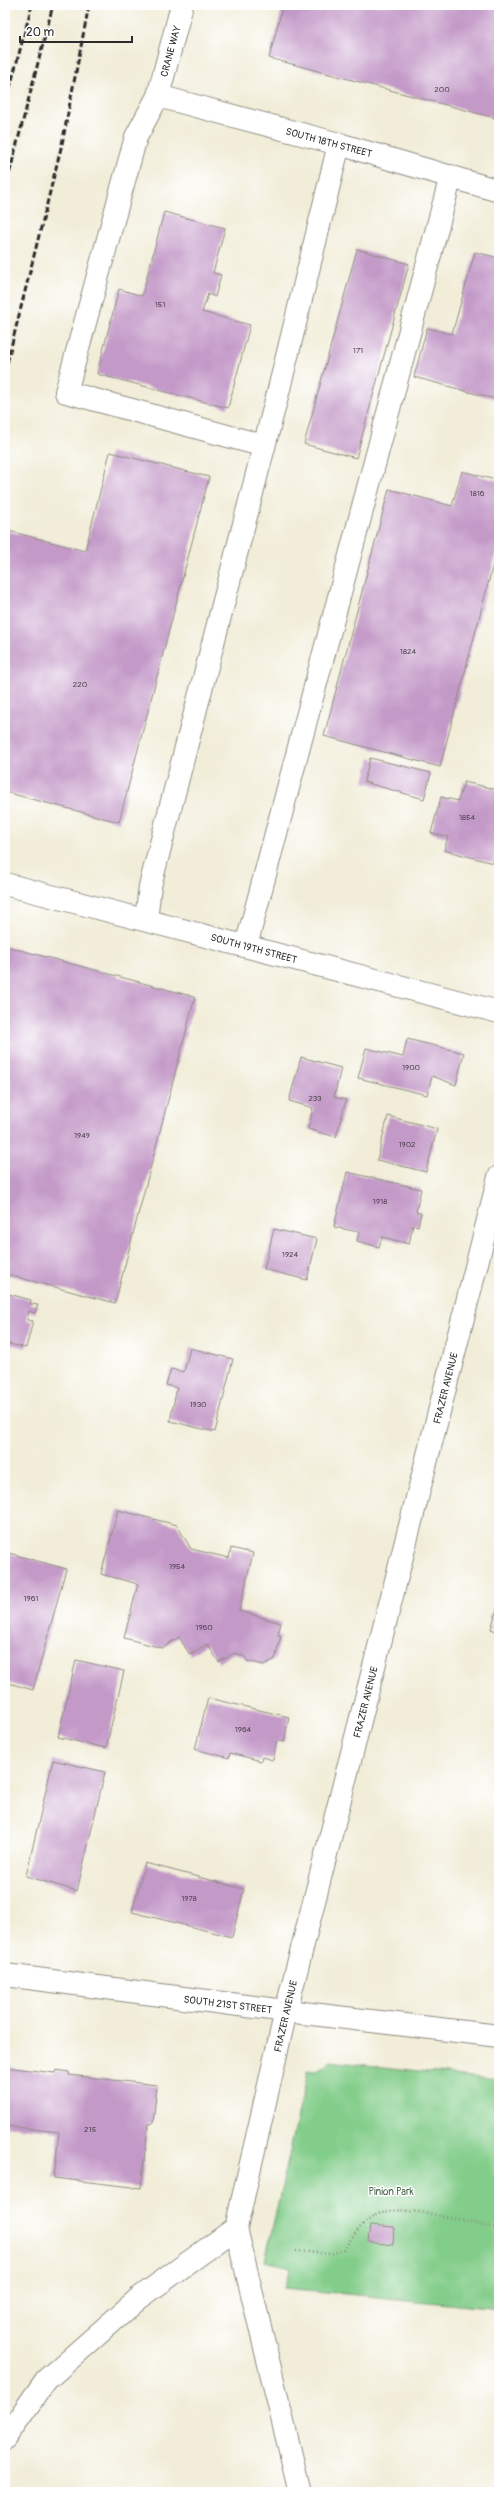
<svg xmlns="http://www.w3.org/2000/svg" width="504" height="2497" font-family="Pangolin,sans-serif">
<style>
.green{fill:#83cd8a;stroke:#577c5a}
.building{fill:#c399c7}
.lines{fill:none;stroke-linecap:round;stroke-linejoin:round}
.minor-casing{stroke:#8e8c82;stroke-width:24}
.path{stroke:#8e8c82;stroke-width:2.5;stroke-dasharray:1 3;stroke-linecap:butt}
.minor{stroke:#fff;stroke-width:22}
.rail{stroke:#2b2b2b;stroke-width:3;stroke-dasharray:6 3;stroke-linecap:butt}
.labels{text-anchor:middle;stroke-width:3;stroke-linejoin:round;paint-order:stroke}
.number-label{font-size:8px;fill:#514652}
.street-label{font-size:10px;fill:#2b2b2b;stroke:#fff}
.park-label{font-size:10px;fill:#4a644c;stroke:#fff}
</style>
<rect width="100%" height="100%" fill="#fff"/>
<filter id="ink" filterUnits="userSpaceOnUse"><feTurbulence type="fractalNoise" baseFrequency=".025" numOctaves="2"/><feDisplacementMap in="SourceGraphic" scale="8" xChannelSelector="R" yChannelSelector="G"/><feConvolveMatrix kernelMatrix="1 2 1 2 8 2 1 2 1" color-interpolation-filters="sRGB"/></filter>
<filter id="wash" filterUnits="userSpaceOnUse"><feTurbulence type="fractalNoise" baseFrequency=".012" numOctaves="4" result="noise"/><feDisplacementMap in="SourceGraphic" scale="16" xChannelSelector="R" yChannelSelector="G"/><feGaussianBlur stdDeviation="0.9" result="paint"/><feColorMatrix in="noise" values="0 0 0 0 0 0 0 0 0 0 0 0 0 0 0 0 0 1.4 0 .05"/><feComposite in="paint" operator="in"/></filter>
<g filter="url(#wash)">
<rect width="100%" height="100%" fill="#f1edd8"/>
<polygon class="green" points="331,2061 499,2080 499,2309 285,2288 291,2267 265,2261 308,2071 316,2072"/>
<g id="blocks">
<g class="building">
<polygon points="283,5 499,5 499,119 269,58"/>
<polygon points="164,212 225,228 213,273 221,275 215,297 208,294 202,312 250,325 228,408 97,374 119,289 142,296"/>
<polygon points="357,249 409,264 356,458 304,444"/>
<polygon points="475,252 499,258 499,400 414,377 427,328 452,334"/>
<polygon points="110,452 209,477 119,822 5,792 5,530 85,551"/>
<polygon points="462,471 499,481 499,542 440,767 324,736 389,489 452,506"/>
<polygon points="370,758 431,773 424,799 364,782"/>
<polygon points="464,782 499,790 499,837 493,863 444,850 448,837 431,833 441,797 458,801"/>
<polygon points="5,946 195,997 115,1303 5,1274"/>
<polygon points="407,1039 464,1053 456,1085 432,1076 427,1095 358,1078 366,1048 403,1057"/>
<polygon points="301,1057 341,1068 334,1097 346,1100 336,1137 308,1129 313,1108 289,1101"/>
<polygon points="388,1116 437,1129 426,1172 377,1160"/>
<polygon points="347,1172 421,1189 416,1212 421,1213 418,1226 413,1225 409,1244 382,1237 379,1247 357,1241 359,1232 334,1227"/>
<polygon points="274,1229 317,1239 307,1280 264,1269"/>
<polygon points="5,1293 31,1300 30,1304 38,1305 35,1313 29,1311 27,1320 33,1321 26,1348 5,1343"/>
<polygon points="190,1348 233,1359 215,1432 170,1421 177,1388 166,1385 171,1369 184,1372"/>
<polygon points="118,1510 177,1525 191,1549 229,1558 231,1548 253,1553 239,1611 281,1623 278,1635 281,1636 275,1659 264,1665 247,1661 244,1656 234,1653 219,1662 207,1644 190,1655 179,1637 162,1648 124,1638 138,1584 101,1574"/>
<polygon points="5,1552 66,1569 33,1690 5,1682"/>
<polygon points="499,1602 499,1632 491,1629"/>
<polygon points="76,1660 124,1671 106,1748 58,1737"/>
<polygon points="208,1698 289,1717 284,1742 277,1741 273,1760 262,1757 261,1761 230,1753 229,1758 195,1749"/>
<polygon points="53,1760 105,1772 77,1891 26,1876"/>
<polygon points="145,1863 244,1889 232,1937 132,1912"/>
<polygon points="5,2067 55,2073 56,2070 69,2072 69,2075 157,2085 153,2123 148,2124 141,2188 54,2178 59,2132 5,2126"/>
<polygon points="370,2225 394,2227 393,2245 368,2242"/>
</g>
</g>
</g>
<g filter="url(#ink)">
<use href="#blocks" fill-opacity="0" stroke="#8e8c82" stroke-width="1"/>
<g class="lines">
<g class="minor-casing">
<g id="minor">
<polyline points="182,5 158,96 136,137 66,392 264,446"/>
<polyline points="158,96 339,144 499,191"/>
<polyline points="5,884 499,1012"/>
<polyline points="146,920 150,886 279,389 339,144"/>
<polyline points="246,946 451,176"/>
<polyline points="5,1975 286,2011 499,2036"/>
<polyline points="236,2228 286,2011 499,1177"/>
<polyline points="5,2438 46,2380 138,2299 236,2228 300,2492"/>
</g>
</g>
<path class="path" d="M 296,2251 L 331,2254 L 344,2250 C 354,2234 364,2219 383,2212 C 405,2205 475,2223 499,2229"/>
<use href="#minor" class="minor"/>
<g class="rail">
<polyline points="5,106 32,5"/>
<polyline points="5,190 53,5"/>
<polyline points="5,371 62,144 89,5"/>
</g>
</g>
</g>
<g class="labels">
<g class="number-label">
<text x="442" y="92">200</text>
<text x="160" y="307">151</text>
<text x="358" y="353">171</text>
<text x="477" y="496">1816</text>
<text x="408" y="654">1824</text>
<text x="80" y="687">220</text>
<text x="467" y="820">1854</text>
<text x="411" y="1070">1900</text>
<text x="315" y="1101">233</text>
<text x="82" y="1138">1949</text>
<text x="407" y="1147">1902</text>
<text x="380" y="1204">1918</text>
<text x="290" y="1257">1924</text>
<text x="198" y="1407">1930</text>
<text x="177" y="1569">1954</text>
<text x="31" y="1601">1961</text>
<text x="204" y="1630">1960</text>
<text x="243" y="1732">1964</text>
<text x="189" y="1901">1978</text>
<text x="90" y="2132">215</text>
</g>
<g class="street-label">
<text transform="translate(170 51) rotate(-75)" y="4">CRANE WAY</text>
<text transform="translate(329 142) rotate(15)" y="4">SOUTH 18TH STREET</text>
<text transform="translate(254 948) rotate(15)" y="4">SOUTH 19TH STREET</text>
<text transform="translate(445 1388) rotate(-76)" y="4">FRAZER AVENUE</text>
<text transform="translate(365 1702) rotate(-76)" y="4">FRAZER AVENUE</text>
<text transform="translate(228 2004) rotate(7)" y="4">SOUTH 21ST STREET</text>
<text transform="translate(285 2016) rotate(-77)" y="4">FRAZER AVENUE</text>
</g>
<g class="park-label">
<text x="391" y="2195">Pinion Park</text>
</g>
</g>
<rect width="504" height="2497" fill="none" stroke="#fff" stroke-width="20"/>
<path d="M20 36v6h112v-6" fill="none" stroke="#2b2b2b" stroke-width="2"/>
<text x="26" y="36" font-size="12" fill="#2b2b2b" stroke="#ffffff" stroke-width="3" paint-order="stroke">20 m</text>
</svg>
